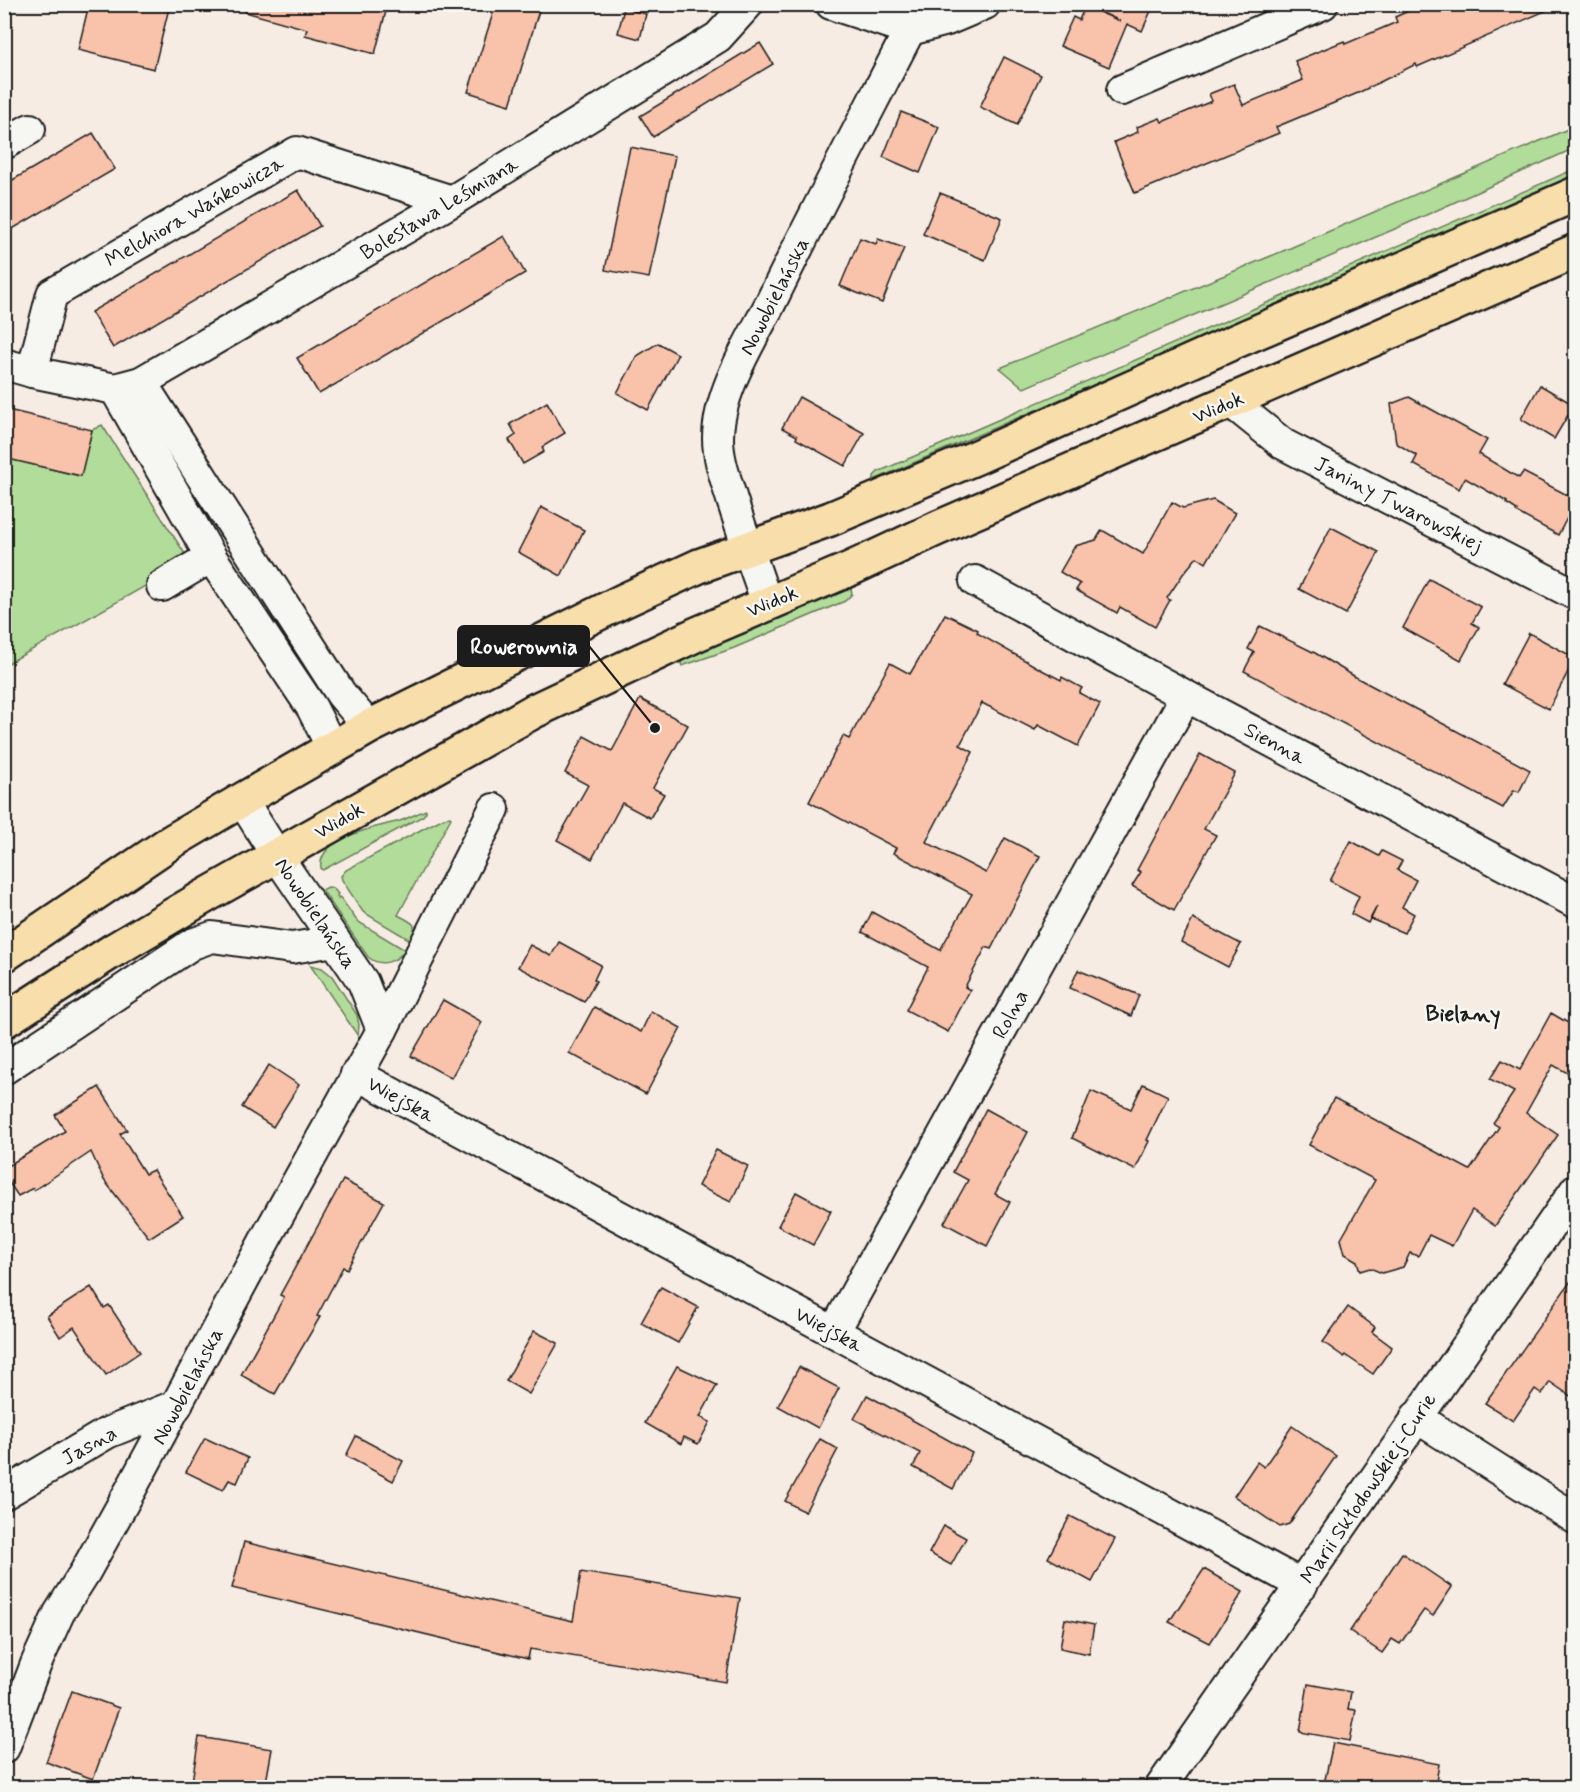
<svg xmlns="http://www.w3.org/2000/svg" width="1580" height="1792" font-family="Mynerve,sans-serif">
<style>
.green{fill:#b2dc99;stroke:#677c5a;stroke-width:1.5}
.building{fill:#f9c2ab;stroke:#1c1c1c;stroke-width:1.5}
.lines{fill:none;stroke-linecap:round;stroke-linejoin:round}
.minor-casing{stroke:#1c1c1c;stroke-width:34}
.major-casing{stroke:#1c1c1c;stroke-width:38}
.minor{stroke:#f6f6f2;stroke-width:30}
.major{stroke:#f8deab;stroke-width:33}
.labels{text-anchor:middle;stroke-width:5;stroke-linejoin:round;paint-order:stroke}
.street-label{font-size:21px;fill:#1c1c1c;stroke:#f6f6f2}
.neighbourhood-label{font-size:22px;font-weight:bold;fill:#1c1c1c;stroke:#f6f6f2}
.leader{fill:none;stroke:#1c1c1c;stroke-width:2}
.callout-dot{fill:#1c1c1c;stroke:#f6f6f2;stroke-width:2}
.callout{fill:#1c1c1c;stroke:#1c1c1c;stroke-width:2}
.callout-label{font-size:22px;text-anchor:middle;font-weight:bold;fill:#fff}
</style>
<rect width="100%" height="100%" fill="#f7ece4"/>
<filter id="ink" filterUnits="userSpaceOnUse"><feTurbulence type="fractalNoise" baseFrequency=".0167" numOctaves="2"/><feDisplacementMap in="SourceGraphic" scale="12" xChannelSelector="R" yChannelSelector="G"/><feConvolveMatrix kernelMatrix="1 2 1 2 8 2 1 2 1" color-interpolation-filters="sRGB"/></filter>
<g filter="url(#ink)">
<g class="green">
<polygon points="1575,126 1575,148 1404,225 1024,388 1000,368 1283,251"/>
<polygon points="1575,169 1575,176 874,480 874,476 878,472"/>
<polygon points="102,425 185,554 158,579 5,665 5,458 80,476 92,430"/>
<polygon points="851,588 852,594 845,601 734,648 682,666 681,664 682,660 748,631"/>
<path d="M 426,810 L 426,812 L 423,816 L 323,870 L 321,869 C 316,837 378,827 400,821 C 409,818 417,813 426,810 Z"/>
<path d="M 450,817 L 451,818 L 398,915 C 412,923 420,923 410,940 L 363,912 L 342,880 L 341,876 L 346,870 L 428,826 L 444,818 Z"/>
<path d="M 328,887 L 333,888 L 338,894 L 337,895 L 338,898 L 340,897 L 357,921 L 405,950 C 396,962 381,968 368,957 L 322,890 Z"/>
<polygon points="310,965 322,968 332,976 357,1015 359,1025 358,1036"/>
</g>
<g class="building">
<polygon points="89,4 170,4 154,69 78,50"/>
<polygon points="246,4 362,4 386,11 375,54 305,35 307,29 245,12"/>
<polygon points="496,4 541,4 510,105 468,92"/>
<polygon points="1083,4 1154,4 1142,31 1127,24 1109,67 1060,46 1073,17 1079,20 1085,6 1120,21"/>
<polygon points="1424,4 1561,4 1417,67 1416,64 1358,93 1276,127 1279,133 1135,193 1114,142 1138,132 1137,127 1160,118 1162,122 1212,101 1209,94 1234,84 1243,105 1303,80 1295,61 1344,41 1345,44 1397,22 1395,17"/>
<polygon points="624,8 646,14 640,39 618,33"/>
<polygon points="760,43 773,64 653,137 640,116"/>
<polygon points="1004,57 1041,75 1017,125 980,107"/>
<polygon points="901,112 939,127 920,173 883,157"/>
<polygon points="93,133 115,169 4,234 4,185"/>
<polygon points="630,147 675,156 649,278 605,270"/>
<polygon points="298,190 320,226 113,348 91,312"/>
<polygon points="940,193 1002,218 985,260 923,234"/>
<polygon points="504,236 525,273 319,394 297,358"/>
<polygon points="860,238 876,244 878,239 904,248 882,303 840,286"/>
<polygon points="658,343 678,354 648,410 617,393 637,356"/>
<polygon points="1540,385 1574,405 1554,439 1521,419"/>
<polygon points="799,397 864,433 845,466 796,439 797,436 782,428"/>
<polygon points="1409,397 1487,440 1479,454 1519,478 1523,472 1575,499 1575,503 1558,535 1516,512 1517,510 1506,503 1507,502 1465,478 1459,489 1413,464 1417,456 1396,443 1391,404"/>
<polygon points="547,402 565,433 542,447 544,452 523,464 509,440 516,435 510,424"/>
<polygon points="4,409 92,430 81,476 4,458"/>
<polygon points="1213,500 1235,513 1206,563 1197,557 1183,574 1167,598 1170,600 1155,627 1120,607 1117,613 1076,590 1080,584 1060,572 1075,546 1096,540 1102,530 1143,554 1172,502 1183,508"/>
<polygon points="541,507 584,530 561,576 518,552"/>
<polygon points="1331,527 1379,552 1346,614 1299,589"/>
<polygon points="1429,579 1481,607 1472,623 1479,627 1461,660 1403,628"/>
<polygon points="945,614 978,630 977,633 1042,670 1061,680 1062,677 1082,688 1079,693 1100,704 1078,746 1038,725 1035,730 982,703 960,745 973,752 926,842 986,873 1005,838 1040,856 991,949 986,947 965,987 970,990 948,1032 906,1010 928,967 862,932 872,912 940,950 972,894 893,853 896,848 809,802 843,736 849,739 890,663 910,674"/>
<polygon points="1260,626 1315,653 1359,679 1530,770 1519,792 1514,790 1503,808 1244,671 1254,652 1248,649"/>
<polygon points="1529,633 1575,658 1549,709 1502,684"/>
<polygon points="640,699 688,725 653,788 664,794 650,818 622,803 592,859 557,840 588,785 565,773 584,736 612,751"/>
<polygon points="1200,754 1235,773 1204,829 1216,835 1174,910 1132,886 1141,872 1137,870"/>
<polygon points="1351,841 1379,856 1382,851 1402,861 1397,870 1416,880 1402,907 1414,914 1404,933 1371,919 1377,906 1368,923 1351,914 1359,896 1330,881"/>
<polygon points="1193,919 1241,944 1228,967 1181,942"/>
<polygon points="559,942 601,965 594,980 596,981 584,1002 518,967 530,945 551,956"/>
<polygon points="1078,970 1139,995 1131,1016 1070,988"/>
<polygon points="443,1000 482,1022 451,1078 411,1056"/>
<polygon points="594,1007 641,1032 651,1011 681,1028 646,1094 569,1053"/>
<polygon points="1551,1013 1575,1027 1575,1077 1553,1065 1526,1113 1558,1135 1495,1226 1472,1210 1452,1246 1429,1235 1418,1256 1410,1253 1403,1267 1382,1273 1370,1268 1360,1271 1357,1261 1345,1254 1341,1239 1375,1180 1309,1145 1334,1098 1470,1170 1499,1127 1493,1123 1514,1092 1490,1079 1502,1060 1520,1070"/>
<polygon points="269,1065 299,1085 273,1127 242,1107"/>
<polygon points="1143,1084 1168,1096 1147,1140 1149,1141 1135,1170 1072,1138 1091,1091 1131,1109"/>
<polygon points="99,1087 127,1130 120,1134 145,1174 153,1170 183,1216 149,1238 104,1180 91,1152 34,1190 33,1188 18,1196 4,1175 4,1168 65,1131 55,1115"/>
<polygon points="986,1109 1028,1132 995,1194 1010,1202 987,1246 944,1223 968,1180 953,1172"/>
<polygon points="716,1150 748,1166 731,1202 698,1186"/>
<polygon points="343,1180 384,1202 347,1269 343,1267 317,1316 320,1317 275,1394 241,1375 284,1297 280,1295"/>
<polygon points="796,1192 831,1211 813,1245 778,1226"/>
<polygon points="1575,1275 1575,1399 1550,1382 1542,1394 1535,1389 1513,1421 1485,1403"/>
<polygon points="91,1287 104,1308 109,1305 140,1352 106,1375 74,1327 60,1337 47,1316"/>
<polygon points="661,1287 698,1307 678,1343 641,1323"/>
<polygon points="1348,1307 1375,1327 1372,1332 1392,1347 1373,1374 1345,1355 1344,1357 1323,1342"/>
<polygon points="534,1331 558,1343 529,1394 506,1381"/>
<polygon points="677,1366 717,1385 700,1417 710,1422 698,1444 684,1437 681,1444 645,1423"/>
<polygon points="799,1367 839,1388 818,1428 778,1406"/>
<polygon points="867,1395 972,1453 953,1489 913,1467 920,1453 854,1419"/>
<polygon points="1292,1426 1336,1456 1289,1524 1280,1527 1234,1496 1257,1462 1264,1467"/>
<polygon points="356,1436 403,1461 393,1481 346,1456"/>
<polygon points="205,1438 248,1458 237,1483 229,1480 223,1490 186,1472"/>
<polygon points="820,1439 838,1449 805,1512 785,1501"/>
<polygon points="1070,1516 1115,1539 1092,1582 1048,1558"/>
<polygon points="944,1526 966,1538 951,1565 929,1553"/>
<polygon points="244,1542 573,1621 581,1572 740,1598 726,1682 530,1649 528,1659 232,1588"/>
<polygon points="1402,1553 1452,1587 1433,1616 1424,1610 1400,1644 1392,1639 1382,1653 1350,1631"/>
<polygon points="1204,1569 1243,1592 1210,1643 1169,1622"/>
<polygon points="1065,1619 1094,1625 1089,1654 1060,1648"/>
<polygon points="1308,1684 1351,1692 1348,1709 1356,1710 1350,1741 1300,1732"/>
<polygon points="72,1691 119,1708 93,1779 46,1762"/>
<polygon points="199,1737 272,1749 265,1788 191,1788"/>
<polygon points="1333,1743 1439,1764 1435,1788 1341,1788 1324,1784"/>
</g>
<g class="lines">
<g class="minor-casing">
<g id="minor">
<polyline points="831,4 910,30"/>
<polyline points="910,30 947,20 985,4"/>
<polyline points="1122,90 1323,4"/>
<polyline points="4,144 30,129"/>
<polyline points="4,364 32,372 115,389 141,382 452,201 718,37 748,4"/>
<polyline points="32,372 52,294 297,152 452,201"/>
<polyline points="141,382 341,694 369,727"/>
<polyline points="115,389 211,557 312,708 332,748"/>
<polyline points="1231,402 1283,444 1576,595"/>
<polyline points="975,581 1186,696 1576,903"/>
<polyline points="162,586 211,557"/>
<path d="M 767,603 C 755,569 743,534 732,500 C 726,480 718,459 718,438 C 718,393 750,343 770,304 C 819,203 872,104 923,4"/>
<polyline points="382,1030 494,809"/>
<polyline points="4,1069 192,944 212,937 292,948 335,941"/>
<polyline points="356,1074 1302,1585"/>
<polyline points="834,1332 1186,696"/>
<polyline points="1416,1417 1576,1519"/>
<polyline points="4,1494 107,1433 177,1405"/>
<polyline points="4,1748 36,1664 59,1613 85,1572 131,1489 266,1238 382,1030 363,982 277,856 242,800"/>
<polyline points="1160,1788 1576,1189"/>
</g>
</g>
<g class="major-casing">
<g id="major">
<polyline points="4,955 171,842 242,800 369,727 623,601 699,566 830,519 977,457 1234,342 1576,194"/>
<polyline points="4,1021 114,950 207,895 534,711 697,634 852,568 938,528 1576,251"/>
</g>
</g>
<use href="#minor" class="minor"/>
<use href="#major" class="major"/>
</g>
</g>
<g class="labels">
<g class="street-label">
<text transform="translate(439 208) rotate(-31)" y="7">Bolesława Leśmiana</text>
<text transform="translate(194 211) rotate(-30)" y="7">Melchiora Wańkowicza</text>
<text transform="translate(774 296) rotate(-63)" y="7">Nowobielańska</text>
<text transform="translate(1218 407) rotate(-23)" y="7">Widok</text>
<text transform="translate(1399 504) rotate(27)" y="7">Janiny Twarowskiej</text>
<text transform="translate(772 601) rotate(-23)" y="7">Widok</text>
<text transform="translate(1275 743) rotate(28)" y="7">Sienna</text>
<text transform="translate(339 820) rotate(-30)" y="7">Widok</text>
<text transform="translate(316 913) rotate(56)" y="7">Nowobielańska</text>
<text transform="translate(1010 1014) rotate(-61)" y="7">Rolna</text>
<text transform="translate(401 1099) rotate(29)" y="7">Wiejska</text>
<text transform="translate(829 1329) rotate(28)" y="7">Wiejska</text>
<text transform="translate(187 1386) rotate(-62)" y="7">Nowobielańska</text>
<text transform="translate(89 1445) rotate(-29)" y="7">Jasna</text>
<text transform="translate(1368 1488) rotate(-56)" y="7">Marii Skłodowskiej-Curie</text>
</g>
<g class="neighbourhood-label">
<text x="1463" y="1021">Bielany</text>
</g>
</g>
<path class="leader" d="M655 728L589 646"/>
<circle class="callout-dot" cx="655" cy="728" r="6"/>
<rect class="callout" x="458" y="626" width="131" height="40" rx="6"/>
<g class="callout-label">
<text x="524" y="654">Rowerownia</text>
</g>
<rect width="1580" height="1792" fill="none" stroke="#f6f6f2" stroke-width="24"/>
<rect x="12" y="12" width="1556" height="1768" fill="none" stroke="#1c1c1c" stroke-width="2" filter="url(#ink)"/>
</svg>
